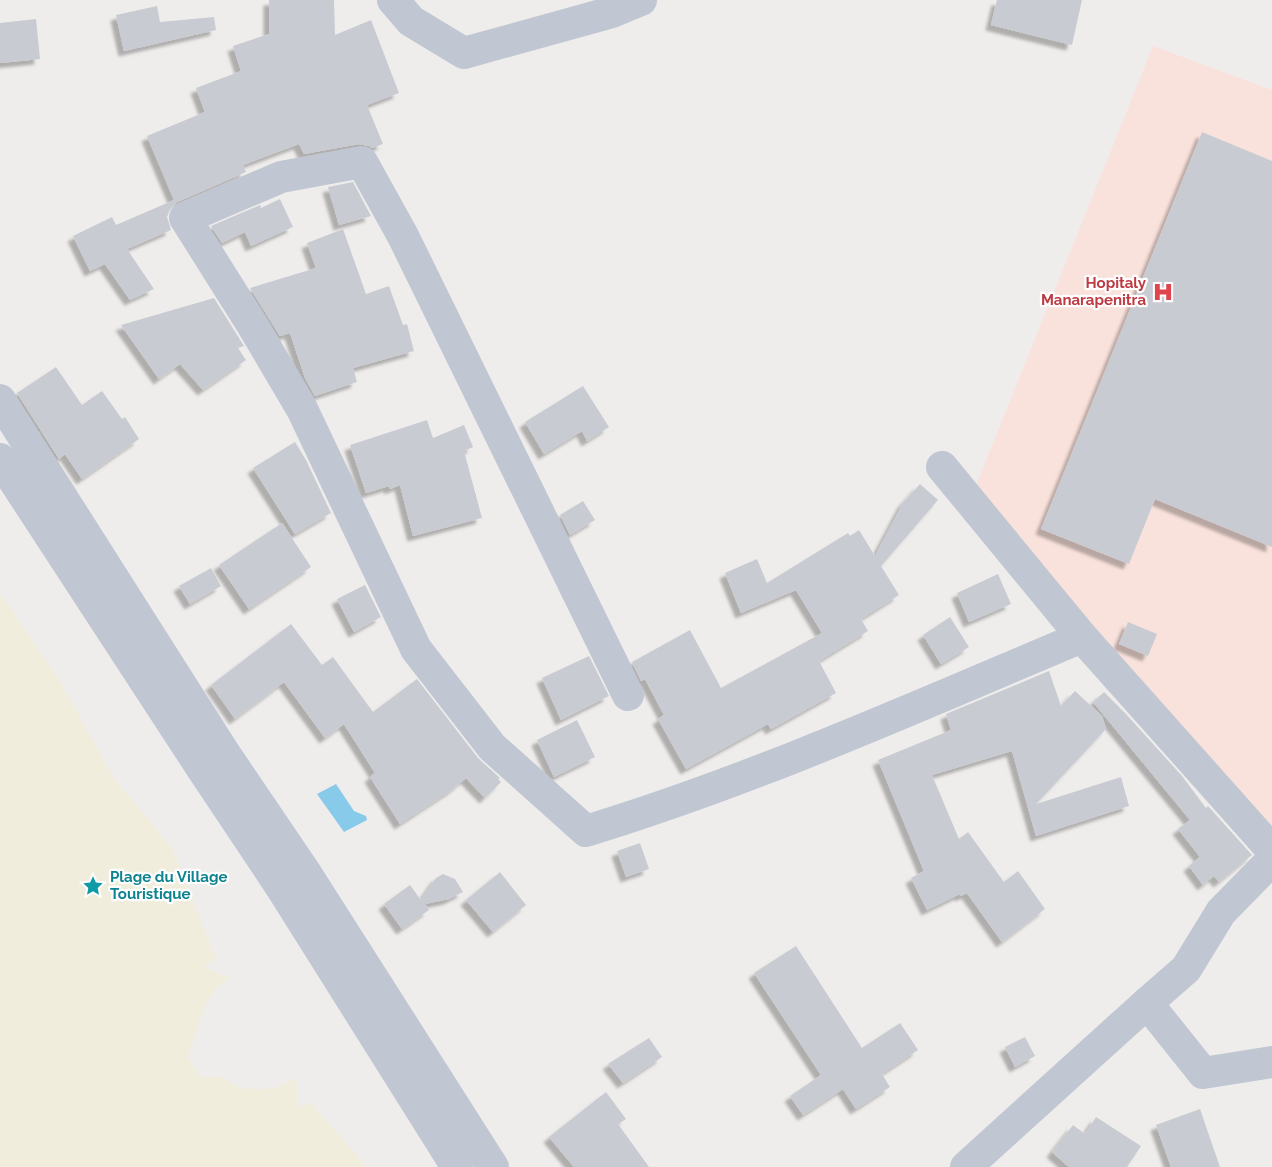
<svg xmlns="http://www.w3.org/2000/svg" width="1272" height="1167" font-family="Raleway,sans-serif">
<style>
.medical{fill:#fae2dc}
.sand{fill:#f1eddd}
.water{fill:#88caea}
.building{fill:#c9cbd2;filter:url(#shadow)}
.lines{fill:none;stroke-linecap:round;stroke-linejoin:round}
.minor{stroke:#c0c7d2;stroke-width:32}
.labels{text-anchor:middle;stroke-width:4.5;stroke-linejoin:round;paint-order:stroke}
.health-label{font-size:15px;font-weight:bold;fill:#be3a42;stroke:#fff;text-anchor:end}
.culture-label{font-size:15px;font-weight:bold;fill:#0d838f;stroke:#fff;text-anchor:start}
</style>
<defs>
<filter id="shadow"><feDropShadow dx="-5.5" dy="5.5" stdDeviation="1.5" flood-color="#0004"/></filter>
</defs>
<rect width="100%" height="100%" fill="#efedec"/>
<polygon class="medical" points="1153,46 1272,90 1272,832 972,495"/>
<polygon class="sand" points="0,593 58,678 114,778 172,848 216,958 204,967 230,978 215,990 205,1006 188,1057 200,1077 222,1077 239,1087 259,1090 279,1087 296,1077 299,1109 310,1102 367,1167 0,1167"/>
<polygon class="water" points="336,784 354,811 366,816 367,820 344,832 317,794"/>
<g class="building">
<polygon points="269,0 334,0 335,35 371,20 399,93 367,105 383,144 372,148 369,146 359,144 304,154 299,144 243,165 246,172 177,202 170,209 167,217 171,230 127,249 154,289 130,300 105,264 90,271 73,236 112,217 116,225 174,200 147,136 205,112 196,88 241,71 233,46 269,34"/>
<polygon points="997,0 1082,0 1072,45 991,25"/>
<polygon points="157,6 160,22 214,17 216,30 124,51 116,15"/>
<polygon points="36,19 40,59 0,63 0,23"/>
<polygon points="1202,132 1272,161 1272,547 1155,499 1129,564 1041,529"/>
<polygon points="353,182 371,216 339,225 328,187"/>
<polygon points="280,199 293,227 251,246 245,232 222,243 211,226 260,205 261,208"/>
<polygon points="343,229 366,294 389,286 403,325 407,324 414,351 353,368 357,382 315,396 305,378 290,333 280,336 250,288 316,268 307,243"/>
<polygon points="214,298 244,346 238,348 246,360 203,390 180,364 159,379 121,325"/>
<polygon points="56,367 82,405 102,391 122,419 125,417 139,439 82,479 65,454 59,459 17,393"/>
<polygon points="583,386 609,427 587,441 582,431 544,454 525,422"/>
<polygon points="427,420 433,438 464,425 473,447 464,451 482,518 413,536 400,485 390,489 389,486 366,493 350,445"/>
<polygon points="295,442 306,460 331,513 295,534 253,468"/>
<polygon points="920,484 938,500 881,566 899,595 861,619 868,631 819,661 836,693 771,729 768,724 686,769 658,719 664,715 645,679 641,681 632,662 690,630 721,688 822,633 796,590 741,613 725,573 757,559 767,583 848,533 850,536 859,530 875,556 903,503"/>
<polygon points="583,501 595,520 570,535 560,515"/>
<polygon points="282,523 311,567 249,609 219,565"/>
<polygon points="211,568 221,586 190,604 179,586"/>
<polygon points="998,574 1011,604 969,622 957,593"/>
<polygon points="365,585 381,617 354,632 337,599"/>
<polygon points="950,617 969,647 941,664 923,635"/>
<polygon points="1128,622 1157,634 1148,656 1119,644"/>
<polygon points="291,624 322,665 333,657 373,712 417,679 478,758 500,778 498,779 501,782 485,798 466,778 453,789 400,824 370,777 375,773 344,724 325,738 284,682 235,719 211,685"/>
<polygon points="589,656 609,696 561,720 542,678"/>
<polygon points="1049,671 1061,706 1075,691 1102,716 1106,729 1036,804 1121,777 1129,806 1036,836 1012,751 932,775 959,839 968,832 1004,882 1018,871 1045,909 1002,942 967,893 961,896 960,894 927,910 911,878 924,871 878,760 951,730 946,714"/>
<polygon points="1104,692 1126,714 1182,776 1206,808 1208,806 1252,855 1219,882 1214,876 1203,885 1189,866 1200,857 1178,829 1190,820 1093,702"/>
<polygon points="577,720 595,757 554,777 537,740"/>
<polygon points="640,843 649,869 626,877 617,851"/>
<polygon points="500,872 526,905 493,932 466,900"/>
<polygon points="443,874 455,879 463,892 449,899 425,904 429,910 402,929 384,904 410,885 421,900 436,878"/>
<polygon points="796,946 862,1048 900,1023 918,1050 882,1074 890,1087 856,1109 843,1089 803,1115 790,1096 821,1075 754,973"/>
<polygon points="1025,1037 1035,1056 1015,1067 1005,1047"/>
<polygon points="649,1038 662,1057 623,1083 608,1064"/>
<polygon points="606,1092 626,1119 618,1124 649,1167 574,1167 549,1137"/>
<polygon points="1200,1109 1220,1167 1171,1167 1156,1125"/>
<polygon points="1096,1117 1141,1146 1127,1167 1069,1167 1052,1152 1073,1125 1085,1134"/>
</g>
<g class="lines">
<g class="minor">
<polyline points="393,0 411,21 464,53 612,12 641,0"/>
<polyline points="0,400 225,754 307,875 493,1167"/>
<polyline points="0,459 201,767 281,887 457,1167"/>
<polyline points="942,467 1082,637 1272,850"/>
<path d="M 628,695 L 403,236 L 362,162 L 281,177 L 185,218 L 253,326 L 302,409 L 416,649 L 492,747 L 586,831 C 756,779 918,706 1082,637"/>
<polyline points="1147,1003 1186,969 1221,912 1272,860"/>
<polyline points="966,1167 1147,1003 1203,1073 1272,1062"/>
</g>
</g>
<defs>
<g id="hospital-bare" transform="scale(1.62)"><path d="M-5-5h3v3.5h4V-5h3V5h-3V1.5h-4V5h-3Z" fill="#e0444e" stroke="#fff" stroke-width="2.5" paint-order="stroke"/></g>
<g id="sight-bare" transform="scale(1.62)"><path d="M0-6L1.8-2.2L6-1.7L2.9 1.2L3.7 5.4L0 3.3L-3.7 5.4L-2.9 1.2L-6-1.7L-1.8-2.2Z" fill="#0f9aa8" stroke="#fff" stroke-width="2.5" paint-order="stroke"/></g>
</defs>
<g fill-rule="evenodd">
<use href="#hospital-bare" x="1163" y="292"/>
<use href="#sight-bare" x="93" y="886"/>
</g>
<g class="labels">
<g class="health-label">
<text x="1146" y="288">Hopitaly<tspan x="1146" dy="17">Manarapenitra</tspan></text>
</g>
<g class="culture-label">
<text x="110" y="882">Plage du Village<tspan x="110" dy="17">Touristique</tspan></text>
</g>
</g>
</svg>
